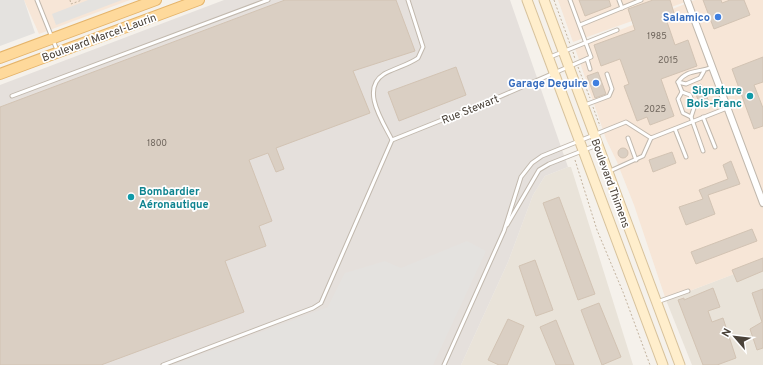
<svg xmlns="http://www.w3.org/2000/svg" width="763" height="365" font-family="Overpass,sans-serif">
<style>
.residential{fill:#e9e3d9}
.commercial{fill:#f7e6d7}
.industrial{fill:#e5e0dc}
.parking{fill:#e4e2df}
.building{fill:#dacfc3;stroke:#d2c3b3}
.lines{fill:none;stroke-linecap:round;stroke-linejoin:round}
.lane-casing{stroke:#c1b8ad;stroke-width:5}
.street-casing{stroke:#c1b8ad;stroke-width:8}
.secondary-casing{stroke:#d8c39d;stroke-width:11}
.primary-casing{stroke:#e5b46a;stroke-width:12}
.path{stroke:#c3b39e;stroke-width:1;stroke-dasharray:2 2;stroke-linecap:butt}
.lane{stroke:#fff;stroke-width:3}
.street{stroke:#fff;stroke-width:6}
.secondary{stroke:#fec;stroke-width:9}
.primary{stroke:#fed99b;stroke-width:10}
.shop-dot{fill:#3f7fe0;stroke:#fff;stroke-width:1.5}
.culture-dot{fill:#0f9aa8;stroke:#fff;stroke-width:1.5}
.labels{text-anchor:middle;stroke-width:3.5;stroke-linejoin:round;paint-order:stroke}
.number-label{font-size:9px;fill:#6e655c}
.shop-label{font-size:11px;font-weight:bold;fill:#366cbe;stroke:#fff;text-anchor:end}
.street-label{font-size:11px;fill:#4a4239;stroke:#fff}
.culture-label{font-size:11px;font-weight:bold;fill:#0d838f;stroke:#fff;text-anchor:end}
</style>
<rect width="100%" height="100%" fill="#f5f1eb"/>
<g class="residential">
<polygon points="568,167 571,167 633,365 461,365 508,262 533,195 545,176"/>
<polygon points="763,263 763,365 692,365 666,300"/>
</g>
<g class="commercial">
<polygon points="24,0 130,0 39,34"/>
<polygon points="558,0 691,0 573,42"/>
<polygon points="695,0 763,0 763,263 666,300 634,205 617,162 606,139 575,48"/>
</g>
<polygon class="industrial" points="224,0 510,0 568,167 545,176 533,195 508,262 461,365 0,365 0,85"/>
<g class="parking">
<polygon points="0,0 24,0 35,33 0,46"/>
<polygon points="88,0 122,0 56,25 52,14"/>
<polygon points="467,241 486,251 433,365 173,365 328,307 345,273 385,261 401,268"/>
</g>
<g class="building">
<polygon points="285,0 396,0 415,51 353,71 370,113 276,148 284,169 276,172 268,153 249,160 272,221 259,226 266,246 225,261 244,312 101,365 0,365 0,107"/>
<polygon points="579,0 609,0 611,6 585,16"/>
<polygon points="653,0 670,0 674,13 665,16 675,45 688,40 697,66 661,79 674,116 650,125 647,117 637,121 624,86 629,84 620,59 601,66 594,45 635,30 628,9"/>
<polygon points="703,0 721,0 722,3 730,0 744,0 750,15 714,29"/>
<polygon points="763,57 763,82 754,85 763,108 763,126 754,129 732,69"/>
<polygon points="456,67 466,95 399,121 388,92"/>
<polygon points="598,72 606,94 595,98 587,76"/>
<polygon points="701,84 710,104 701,107 693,87"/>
<circle cx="623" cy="153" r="5"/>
<polygon points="672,152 676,163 653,172 649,160"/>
<polygon points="731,161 740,184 708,195 715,214 686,225 679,207 703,199 699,190 728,179 723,165"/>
<polygon points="559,197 595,294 578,300 543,203"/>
<polygon points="752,229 757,241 696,264 691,252"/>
<polygon points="763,258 763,271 737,282 732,270"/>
<polygon points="535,260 553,310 536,316 519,266"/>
<polygon points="713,288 720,307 708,311 712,322 723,318 736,358 717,365 703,365 678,300 684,298 684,300"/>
<polygon points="763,289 763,348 757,350 750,329 762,322 752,293"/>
<polygon points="599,303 621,357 602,365 581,310"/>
<polygon points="508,319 524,326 507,365 499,365 488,360"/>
<polygon points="556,320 574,365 556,365 540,327"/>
</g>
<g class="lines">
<g class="lane-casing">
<g id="lane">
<polyline points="37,0 57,50"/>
<polyline points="619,0 622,8"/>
<polyline points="580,25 641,0"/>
<polyline points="550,57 617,30"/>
<polyline points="587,59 590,69"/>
<path d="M 704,71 L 700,78 L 686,84 L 678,82 C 687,69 699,73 712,67"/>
<polyline points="678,82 682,92 690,95 694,108 691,117 703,151"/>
<polyline points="682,92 678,99 683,113 691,117"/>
<polyline points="12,96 268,0"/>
<polyline points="585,105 609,96 612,89 607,74"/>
<polyline points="703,117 715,147"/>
<polyline points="675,129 686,157"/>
<polyline points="628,138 636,160"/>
<polyline points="392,140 492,100 591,57 570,0"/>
<polyline points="610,171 643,156 651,138"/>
<polyline points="507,225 539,170 549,164 597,145"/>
<polyline points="657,302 688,291"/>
<path d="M 163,365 L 313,308 L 321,303 L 392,140 C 383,122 360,89 384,74 C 395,68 408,65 418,58 L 423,47 L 408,0"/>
<polyline points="444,365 504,231 521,177 532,163 542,156 626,122 651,138 727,108"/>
</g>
</g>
<g class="street-casing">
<polyline id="street" points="687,0 763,203"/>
</g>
<g class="secondary-casing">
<g id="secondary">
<polyline points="527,0 663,365"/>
<polyline points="544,0 680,365"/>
</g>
</g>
<g class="primary-casing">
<g id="primary">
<polyline points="0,58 156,0"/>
<polyline points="0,74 199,0"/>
</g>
</g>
<g class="path">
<polyline points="70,0 71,4 82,0"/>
<polyline points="554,0 570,44"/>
<polyline points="573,52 575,59"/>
<polyline points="578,67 590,98"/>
<polyline points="593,107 600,126"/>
<polyline points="575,160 597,230 623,292 650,365"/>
</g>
<use href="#lane" class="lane"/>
<use href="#street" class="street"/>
<use href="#secondary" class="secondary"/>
<use href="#primary" class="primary"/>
</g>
<g class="shop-dot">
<circle cx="718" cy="17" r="4"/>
<circle cx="596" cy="83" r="4"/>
</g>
<g class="culture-dot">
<circle cx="750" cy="96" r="4"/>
<circle cx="131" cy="197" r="4"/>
</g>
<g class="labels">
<g class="number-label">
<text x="657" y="39">1985</text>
<text x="668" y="63">2015</text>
<text x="655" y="112">2025</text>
<text x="157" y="146">1800</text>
</g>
<g class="shop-label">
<text x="710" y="21">Salamico</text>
<text x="588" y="87">Garage Deguire</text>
</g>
<g class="street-label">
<text transform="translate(99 37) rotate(-20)" y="4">Boulevard Marcel-Laurin</text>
<text transform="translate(470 109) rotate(-22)" y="4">Rue Stewart</text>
<text transform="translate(611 183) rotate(70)" y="4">Boulevard Thimens</text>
</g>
<g class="culture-label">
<text x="742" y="94">Signature<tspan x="742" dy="13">Bois-Franc</tspan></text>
<text x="139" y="195" text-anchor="start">Bombardier<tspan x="139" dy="13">Aéronautique</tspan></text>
</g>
</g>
<g transform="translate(735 337) rotate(298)" stroke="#ffffff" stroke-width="3" paint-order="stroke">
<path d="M0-3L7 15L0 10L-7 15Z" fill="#4a4239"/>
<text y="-6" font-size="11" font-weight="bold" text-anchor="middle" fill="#4a4239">N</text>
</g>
</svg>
